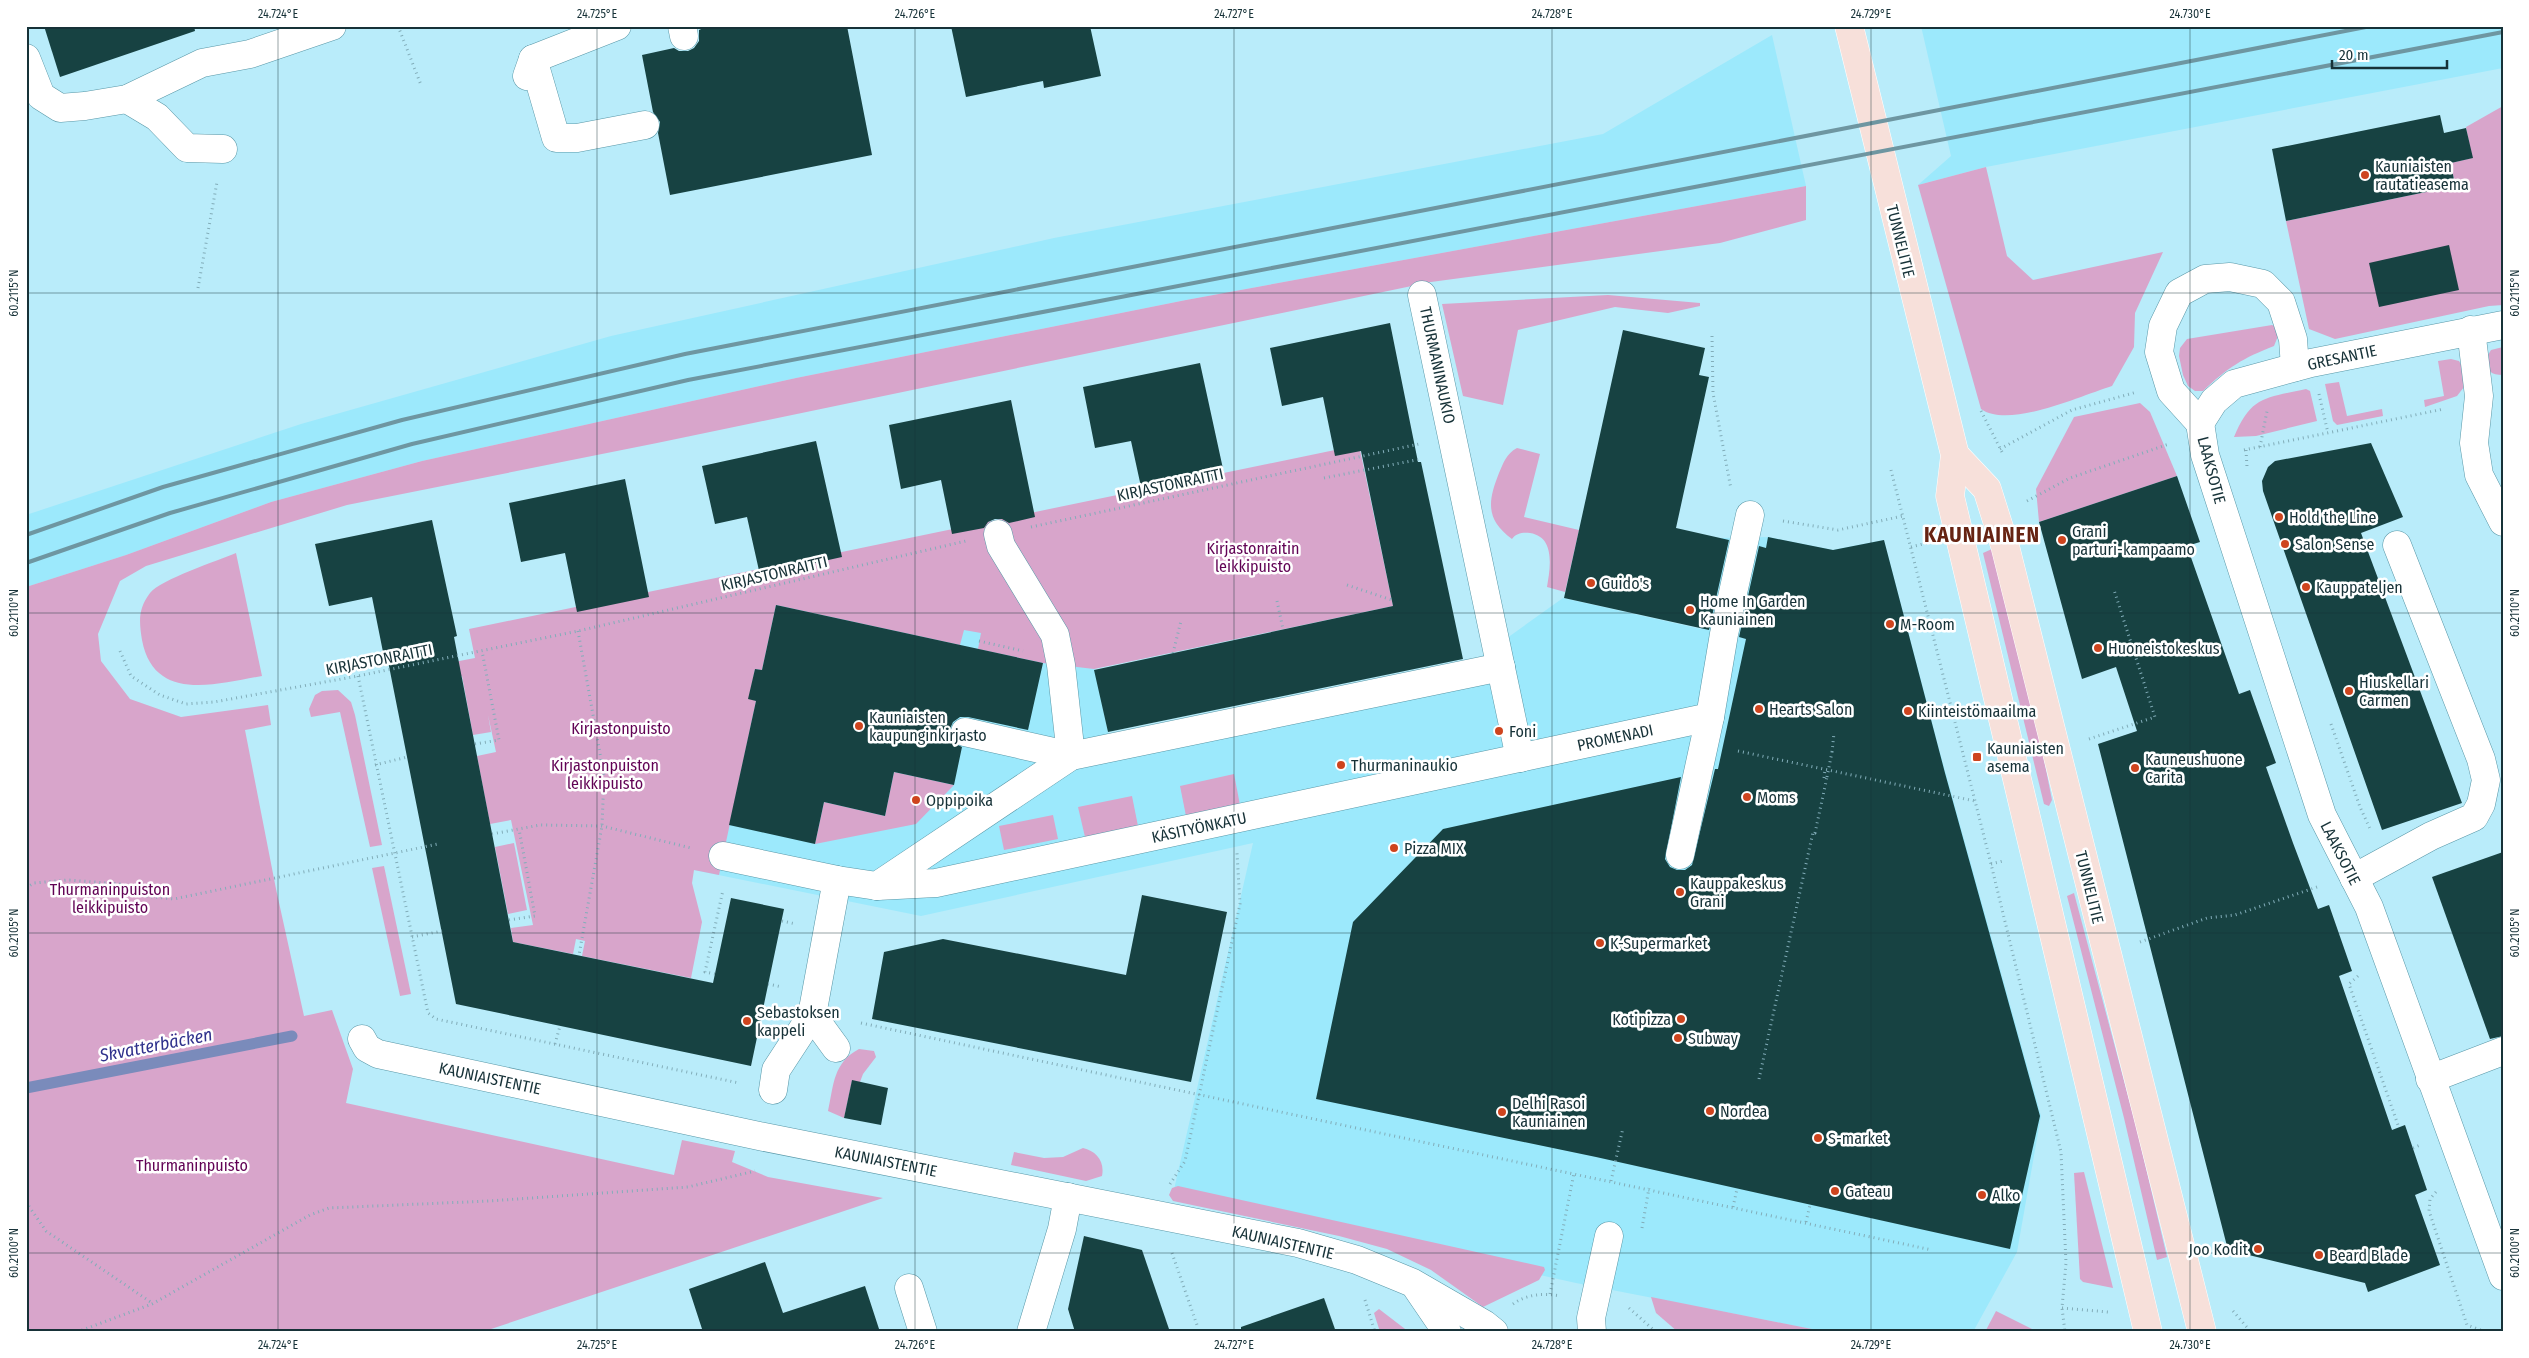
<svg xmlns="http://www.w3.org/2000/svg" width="2529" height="1358" font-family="'Fira Sans Condensed',sans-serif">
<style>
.built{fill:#9ce9fc}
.green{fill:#d8a5cb}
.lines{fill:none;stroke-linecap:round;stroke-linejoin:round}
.stream{stroke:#7a8bbb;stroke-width:11}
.building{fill:#174242}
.minor-casing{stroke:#5897a7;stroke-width:29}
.major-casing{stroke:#fff;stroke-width:29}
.path{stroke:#82adb9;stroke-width:3;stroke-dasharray:1 4;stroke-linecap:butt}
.minor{stroke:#fff;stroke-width:28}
.major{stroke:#f7e0da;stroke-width:28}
.rail{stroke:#6e96a1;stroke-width:4}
.path-bridge{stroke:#82adb9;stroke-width:3;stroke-dasharray:1 4;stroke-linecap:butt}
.ticks{fill:none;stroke:#173238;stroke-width:1;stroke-opacity:0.45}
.poi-dot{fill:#ce441e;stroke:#fff;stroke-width:2}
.labels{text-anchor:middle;stroke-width:5;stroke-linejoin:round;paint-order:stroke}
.poi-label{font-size:16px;fill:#173238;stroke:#fff;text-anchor:start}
.street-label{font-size:16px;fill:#173238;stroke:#fff}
.park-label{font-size:16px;fill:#610254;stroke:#fff}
.water-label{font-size:18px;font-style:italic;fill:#2f318c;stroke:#fff}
.district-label{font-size:21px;font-weight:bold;letter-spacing:1px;fill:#662312;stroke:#fff}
.neatline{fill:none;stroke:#173238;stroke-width:2}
.ticks-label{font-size:12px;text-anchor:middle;fill:#173238}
</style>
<rect width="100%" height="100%" fill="#b9ecfa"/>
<g class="built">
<polygon points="1921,26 2503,26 2503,68 1986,167 1918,185 1951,156"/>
<polygon points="1772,35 1806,186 1186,300 796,378 422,461 271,502 126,555 26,587 26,515 301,424 611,336 1054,238 1603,134"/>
<polygon points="1066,532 1110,742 1465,668 1563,598 1701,629 1722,538 1768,537 1833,550 1884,540 1939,749 2041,1116 2017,1252 1973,1332 1827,1332 1576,1283 1173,1194 1253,843 921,916 694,870 761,597"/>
</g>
<g class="green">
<polygon points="2503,106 2503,305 2489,306 2335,339 2309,329 2286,221 2455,186 2451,163 2472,158 2466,127"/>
<path d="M 1986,167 L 2007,256 L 2033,280 L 2163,252 L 2135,313 L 2134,347 L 2112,386 C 2080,396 2009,429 1981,409 L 1918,185 Z"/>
<polygon points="1806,186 1806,220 1720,243 1431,282 657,443 347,505 146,566 120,581 98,634 101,661 130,699 181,717 268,705 271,725 245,730 276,889 304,1016 332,1010 353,1069 346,1103 674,1175 682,1140 735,1151 732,1162 768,1177 883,1198 482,1332 26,1332 26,587 126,555 271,502 422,461 796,378 1186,300"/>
<polygon points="1608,295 1700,303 1700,306 1668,313 1615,307 1518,330 1503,405 1463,396 1442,304"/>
<path d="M 2272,325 L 2276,327 L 2278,336 L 2274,346 C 2243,358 2227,368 2203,391 L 2195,391 L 2188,386 L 2183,375 L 2179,356 L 2180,348 L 2187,339 Z"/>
<path d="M 2503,347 L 2503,375 C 2491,375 2487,371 2485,360 L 2491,350 Z"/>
<polygon points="2451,359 2459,361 2464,370 2464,387 2457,396 2425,407 2424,400 2444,396 2438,361"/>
<polygon points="2339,382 2347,416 2382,409 2383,416 2337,425 2333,421 2325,384"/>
<path d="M 2306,389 L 2310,391 L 2317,421 L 2256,436 L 2234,437 C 2251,396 2265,398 2306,389 Z"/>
<polygon points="2140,403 2150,412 2177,476 2039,522 2036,489 2074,417"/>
<polygon points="1359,445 1393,606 1094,669 1043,663 978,649 981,633 964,630 960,645 776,605 762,670 755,669 749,698 756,701 719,875 694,870 692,883 702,922 691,978 582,956 585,941 576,939 573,954 513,942 511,928 533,925 511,820 490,824 477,756 496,752 488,715 491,732 473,735 462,676 391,674 475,658 469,629"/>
<path d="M 1517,448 L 1540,454 L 1524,517 L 1579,530 L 1565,592 L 1547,587 C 1550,569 1556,537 1530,533 C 1523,532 1516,533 1512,539 C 1485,519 1488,501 1499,473 C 1504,462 1506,454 1517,448 Z"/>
<polygon points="1992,549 2037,724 2052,800 2049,806 2044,804 1983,553"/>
<path d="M 236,553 L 262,676 C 216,684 154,703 142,640 C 139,621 138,609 150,593 C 160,580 219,560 236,553 Z"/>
<polygon points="338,690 351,702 355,715 382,845 370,847 340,712 311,717 309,709 315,695 322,691"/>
<polygon points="894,772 954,785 916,824 815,844 824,802 885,816"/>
<polygon points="1234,774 1240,805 1186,816 1180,786"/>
<polygon points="1132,796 1138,826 1085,837 1078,807"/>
<polygon points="1053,815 1058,839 1004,850 999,826"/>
<polygon points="514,843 527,910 508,914 495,847"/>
<polygon points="384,866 411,994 400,996 372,868"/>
<polygon points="2074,893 2136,1126 2167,1257 2157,1260 2124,1118 2067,896"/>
<path d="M 859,1049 L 874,1051 L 876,1057 L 863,1074 L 860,1082 L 852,1081 L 844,1118 L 828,1111 C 834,1084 833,1063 859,1049 Z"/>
<path d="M 1083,1148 C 1096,1151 1105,1161 1102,1176 L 1086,1181 L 1011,1165 L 1014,1152 L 1044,1158 L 1063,1157 Z"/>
<polygon points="2084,1172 2113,1288 2083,1282 2080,1279 2074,1173"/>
<polygon points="1178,1186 1544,1267 1545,1270 1539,1280 1483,1307 1431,1270 1387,1249 1339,1236 1173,1201 1169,1195 1172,1188"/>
<polygon points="1651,1297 1827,1332 1678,1332 1656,1313"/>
<polygon points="1379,1309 1409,1332 1380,1332 1374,1313"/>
<polygon points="1996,1311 2038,1332 1985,1332"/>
</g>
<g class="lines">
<polyline class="stream" points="26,1088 292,1036"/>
</g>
<g class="building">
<polygon points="44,26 194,26 195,31 60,77"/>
<polygon points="708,26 847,26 872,155 670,195 658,133 660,122 653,112 642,55 674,48 679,51 688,51 694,48 699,41 699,30"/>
<polygon points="951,26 1090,26 1101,76 1044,88 1043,81 966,97"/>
<polygon points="2440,115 2444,133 2466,128 2473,158 2451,163 2455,186 2286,221 2272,149"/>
<polygon points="2449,245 2459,290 2379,307 2369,263"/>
<polygon points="1390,323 1418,462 1421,462 1463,659 1108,732 1094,670 1393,606 1361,451 1335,456 1323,397 1282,406 1270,348"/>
<polygon points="1623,330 1705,348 1699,375 1709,377 1676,528 1729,540 1709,630 1564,598"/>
<polygon points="1200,363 1225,478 1143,496 1131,441 1095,448 1083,387"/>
<polygon points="1011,400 1035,517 1009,523 1002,519 995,519 988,522 984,528 952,534 941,480 901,489 889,425"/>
<polygon points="816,441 842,557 760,575 747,517 715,524 702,466"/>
<polygon points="2371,443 2403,517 2361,533 2462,803 2382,830 2263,491 2262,481 2268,467 2275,461"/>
<polygon points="2177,476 2200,542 2187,546 2239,694 2250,690 2276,763 2266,767 2293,843 2318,909 2329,905 2352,971 2339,976 2392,1130 2405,1125 2427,1190 2415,1195 2440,1265 2368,1292 2365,1283 2228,1250 2098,744 2137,731 2116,667 2082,679 2039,522"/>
<polygon points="625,479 649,597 577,612 565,553 521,562 509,503"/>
<polygon points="432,520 457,636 454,637 513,942 713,983 731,898 784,909 751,1066 456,1004 386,651 383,652 372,597 329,606 315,544"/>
<polygon points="1768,537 1833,550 1884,540 1945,773 2040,1116 2010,1249 1596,1157 1316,1099 1353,922 1443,829 1681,777 1665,859 1670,867 1677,870 1685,870 1692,865 1715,769 1718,769 1746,639 1739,637 1759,546 1766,548"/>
<polygon points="776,605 1043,663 1028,730 968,717 960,717 953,722 950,729 950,736 954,743 962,747 954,785 894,772 885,816 824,802 815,844 729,825 756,701 748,699 755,669 762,670"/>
<polygon points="2503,852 2503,1036 2490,1039 2432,877"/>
<polygon points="1142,895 1227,912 1191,1082 872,1019 884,952 943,939 1126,975"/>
<polygon points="852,1080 888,1088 881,1125 844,1118"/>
<polygon points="1084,1236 1142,1250 1170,1332 1075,1332 1068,1309"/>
<polygon points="765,1262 783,1313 865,1286 880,1332 703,1332 689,1289"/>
<polygon points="1324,1298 1336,1332 1241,1332 1241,1327"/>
</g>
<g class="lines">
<g class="minor-casing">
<g id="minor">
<polyline points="682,26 684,36"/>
<polyline points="26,58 41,96 60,108 85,106 127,99 202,63 250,54 332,26"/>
<polyline points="533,59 556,138 577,138 645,125"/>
<polyline points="527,76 533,59 617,26"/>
<polyline points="127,99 157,117 187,148 223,149"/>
<polyline points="1422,295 1520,758"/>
<polyline points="2471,330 2479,396 2474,443 2479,475 2503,522"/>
<polyline points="2200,423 2205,455 2322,815 2369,907 2503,1276"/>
<polyline points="2200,423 2214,401 2234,384 2311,363 2503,325"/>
<polyline points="2200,423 2171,391 2159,352 2163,326 2179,293 2205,279 2230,277 2263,284 2281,302 2293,339 2295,367"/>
<polyline points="998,534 1001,546 1055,635 1061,665 1071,756"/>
<polyline points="965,732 1071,756"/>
<polyline points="1680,855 1710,717"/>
<polyline points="723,856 837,880 877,886 1071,756 1501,667"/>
<polyline points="2354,878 2431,836 2474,817 2481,804 2486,780 2481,759 2397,545"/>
<polyline points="877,886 936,883 1710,717 1724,634 1750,515"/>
<polyline points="812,1015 836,1048"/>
<polyline points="362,1039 367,1048 378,1054 764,1137 1298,1243 1357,1260 1413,1283 1484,1324 1494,1332"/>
<polyline points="2430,1079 2503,1051"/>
<polyline points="773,1090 776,1070 812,1015 837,880"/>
<polyline points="909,1288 923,1332"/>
<polyline points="1417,1288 1447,1332"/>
<polyline points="1031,1332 1062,1229 1068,1197"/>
<polyline points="1592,1332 1591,1318 1609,1236"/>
</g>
</g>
<g class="major-casing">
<g id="major">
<polyline points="1849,26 1955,455 1950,496 2148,1332"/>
<polyline points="1955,455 1987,489 2005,546 2202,1332"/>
</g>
</g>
<g class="path">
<polyline points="398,26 421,85"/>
<polyline points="198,288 217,182"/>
<polyline points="1712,336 1713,393 1731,489"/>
<polyline points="2319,394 2328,433"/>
<polyline points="1981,411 2002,452"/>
<polyline points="2260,447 2267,411"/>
<polyline points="2000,449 2072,410 2137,392"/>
<polyline points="2244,450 2444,409"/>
<polyline points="2246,450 2247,467"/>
<polyline points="1891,470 1991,864 2061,1152 2066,1263 2062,1308 2065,1332"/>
<polyline points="1324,478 1421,459"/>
<polyline points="2027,501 2070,478 2169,444"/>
<polyline points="1783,521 1838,530 1903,516"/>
<polyline points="1031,527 1419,444"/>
<polyline points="1911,547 1927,543"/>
<polyline points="1347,585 1392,600"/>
<polyline points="1277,601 1283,629"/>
<polyline points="578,631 604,776 602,826 579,955"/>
<polyline points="979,641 1023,651"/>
<polyline points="120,651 131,676 160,695 186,704 214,702 358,676 578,631 966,541"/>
<polyline points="1173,653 1181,621"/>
<polyline points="358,676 428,1013 436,1019 739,1083"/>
<polyline points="2331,724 2360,807 2371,831"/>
<polyline points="2089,739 2155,717 2114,590"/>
<polyline points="475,744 499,740 482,651"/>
<polyline points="1738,751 1975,801"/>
<polyline points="1832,752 1834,733"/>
<polyline points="375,765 407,757"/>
<polyline points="1824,778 1825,769"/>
<polyline points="492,834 540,825 602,826 691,848"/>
<polyline points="1991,864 2003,861"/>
<polyline points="26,888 34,883 68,880 120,884 143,896 174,899 438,844"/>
<polyline points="509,920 535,916 519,829"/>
<polyline points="782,921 796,924"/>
<polyline points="412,937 442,931"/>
<polyline points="2140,942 2207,918 2235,915 2320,886"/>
<polyline points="715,974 705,972 723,890"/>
<polyline points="2358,976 2349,984 2399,1128"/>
<polyline points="768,984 782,987"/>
<polyline points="861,1023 1932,1250"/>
<polyline points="555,1044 560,1026"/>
<polyline points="1759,1079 1813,832 1815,833 1827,777"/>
<polyline points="2413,1148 2420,1145"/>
<polyline points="1611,1181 1623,1128"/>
<polyline points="1170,1184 1185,1161 1240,904 1237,853"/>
<polyline points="2436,1192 2430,1199 2429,1211 2467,1325 2486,1332"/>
<polyline points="26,1202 46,1231 152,1303"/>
<polyline points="1733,1207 1737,1189"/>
<polyline points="1806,1222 1810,1205"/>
<polyline points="1642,1228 1649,1188"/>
<polyline points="1172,1253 1197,1325"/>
<polyline points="1550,1294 1574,1173"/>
<polyline points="1365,1300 1375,1332"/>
<path d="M 1513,1304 C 1527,1294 1543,1293 1561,1296"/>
<polyline points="1629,1308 1656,1332"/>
<polyline points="2062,1308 2108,1312"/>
<polyline points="2233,1311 2251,1332"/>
<polyline points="77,1332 152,1304 310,1215 329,1208 489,1201 688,1187 755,1171"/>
</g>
<use href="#minor" class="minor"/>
<use href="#major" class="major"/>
<g class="rail">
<polyline points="26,535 163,487 402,420 685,354 2371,26"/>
<polyline points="26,563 170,513 412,444 688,380 2503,32"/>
</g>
<polyline class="path-bridge" points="1827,777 1832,752"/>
</g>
<path class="ticks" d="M 278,26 L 278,1332M 597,26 L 597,1332M 915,26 L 915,1332M 1234,26 L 1234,1332M 1552,26 L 1552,1332M 1871,26 L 1871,1332M 2190,26 L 2190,1332M 26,293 L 2503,293M 26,613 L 2503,613M 26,933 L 2503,933M 26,1253 L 2503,1253"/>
<g class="poi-dot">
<circle cx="2365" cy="175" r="5"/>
<circle cx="2279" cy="517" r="5"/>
<circle cx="2062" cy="540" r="5"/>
<circle cx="2285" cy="544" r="5"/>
<circle cx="1591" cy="583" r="5"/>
<circle cx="2306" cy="587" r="5"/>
<circle cx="1690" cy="610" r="5"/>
<circle cx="1890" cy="624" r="5"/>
<circle cx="2098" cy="648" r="5"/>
<circle cx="2349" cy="691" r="5"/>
<circle cx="1759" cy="709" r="5"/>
<circle cx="1908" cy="711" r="5"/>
<circle cx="859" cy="726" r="5"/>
<circle cx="1499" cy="731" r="5"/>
<rect x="1972" y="752" width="10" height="10" rx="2.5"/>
<circle cx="1341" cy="765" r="5"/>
<circle cx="2135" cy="768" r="5"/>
<circle cx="1747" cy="797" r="5"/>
<circle cx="916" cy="800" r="5"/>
<circle cx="1394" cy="848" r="5"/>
<circle cx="1680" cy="892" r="5"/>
<circle cx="1600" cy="943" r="5"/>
<circle cx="1681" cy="1019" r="5"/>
<circle cx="747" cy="1021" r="5"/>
<circle cx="1678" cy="1038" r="5"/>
<circle cx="1710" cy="1111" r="5"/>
<circle cx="1502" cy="1112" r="5"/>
<circle cx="1818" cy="1138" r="5"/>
<circle cx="1835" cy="1191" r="5"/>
<circle cx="1982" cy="1195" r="5"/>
<circle cx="2258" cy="1249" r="5"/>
<circle cx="2319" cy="1255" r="5"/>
</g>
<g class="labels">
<g class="poi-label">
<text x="2375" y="172">Kauniaisten<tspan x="2375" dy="18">rautatieasema</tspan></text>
<text x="2289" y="523">Hold the Line</text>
<text x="2072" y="537">Grani<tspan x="2072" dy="18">parturi-kampaamo</tspan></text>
<text x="2295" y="550">Salon Sense</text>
<text x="1601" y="589">Guido's</text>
<text x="2316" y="593">Kauppateljen</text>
<text x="1700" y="607">Home In Garden<tspan x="1700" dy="18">Kauniainen</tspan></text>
<text x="1900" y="630">M-Room</text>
<text x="2108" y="654">Huoneistokeskus</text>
<text x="2359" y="688">Hiuskellari<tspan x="2359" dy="18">Carmen</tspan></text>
<text x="1769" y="715">Hearts Salon</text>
<text x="1918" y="717">Kiinteistömaailma</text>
<text x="869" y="723">Kauniaisten<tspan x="869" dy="18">kaupunginkirjasto</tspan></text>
<text x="1509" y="737">Foni</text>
<text x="1987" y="754">Kauniaisten<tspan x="1987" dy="18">asema</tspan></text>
<text x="2145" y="765">Kauneushuone<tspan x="2145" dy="18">Carita</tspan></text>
<text x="1351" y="771">Thurmaninaukio</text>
<text x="1757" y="803">Moms</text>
<text x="926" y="806">Oppipoika</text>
<text x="1404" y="854">Pizza MIX</text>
<text x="1690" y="889">Kauppakeskus<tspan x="1690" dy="18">Grani</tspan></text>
<text x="1610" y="949">K-Supermarket</text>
<text x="757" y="1018">Sebastoksen<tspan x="757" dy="18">kappeli</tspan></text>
<text x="1671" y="1025" text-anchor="end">Kotipizza</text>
<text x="1688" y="1044">Subway</text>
<text x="1512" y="1109">Delhi Rasoi<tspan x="1512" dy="18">Kauniainen</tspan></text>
<text x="1720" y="1117">Nordea</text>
<text x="1828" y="1144">S-market</text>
<text x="1845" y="1197">Gateau</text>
<text x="1992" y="1201">Alko</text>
<text x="2248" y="1255" text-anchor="end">Joo Kodit</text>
<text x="2329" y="1261">Beard Blade</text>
</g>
<g class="street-label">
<text transform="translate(1901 241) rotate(76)" y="6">TUNNELITIE</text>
<text transform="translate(2342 357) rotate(-12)" y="6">GRESANTIE</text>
<text transform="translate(1438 365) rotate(78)" y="6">THURMANINAUKIO</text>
<text transform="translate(2212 470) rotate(75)" y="6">LAAKSOTIE</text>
<text transform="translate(1170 484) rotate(-12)" y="6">KIRJASTONRAITTI</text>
<text transform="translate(774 573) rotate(-13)" y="6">KIRJASTONRAITTI</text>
<text transform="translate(379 659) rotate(-11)" y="6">KIRJASTONRAITTI</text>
<text transform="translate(1615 737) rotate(-12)" y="6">PROMENADI</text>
<text transform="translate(1199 827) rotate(-12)" y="6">KÄSITYÖNKATU</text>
<text transform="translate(2341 853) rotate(63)" y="6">LAAKSOTIE</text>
<text transform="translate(2090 887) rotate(76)" y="6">TUNNELITIE</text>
<text transform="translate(490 1078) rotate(12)" y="6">KAUNIAISTENTIE</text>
<text transform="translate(886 1161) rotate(11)" y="6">KAUNIAISTENTIE</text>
<text transform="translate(1283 1242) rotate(13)" y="6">KAUNIAISTENTIE</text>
</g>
<g class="park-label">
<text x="1253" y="554">Kirjastonraitin<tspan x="1253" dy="18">leikkipuisto</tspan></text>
<text x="621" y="734">Kirjastonpuisto</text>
<text x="605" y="771">Kirjastonpuiston<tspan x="605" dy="18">leikkipuisto</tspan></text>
<text x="110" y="895">Thurmaninpuiston<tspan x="110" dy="18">leikkipuisto</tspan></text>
<text x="192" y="1171">Thurmaninpuisto</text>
</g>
<g class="water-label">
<text transform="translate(156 1045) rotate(-11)" y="6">Skvatterbäcken</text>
</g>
<g class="district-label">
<text x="1982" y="542">KAUNIAINEN</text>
</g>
</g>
<rect width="2529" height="1358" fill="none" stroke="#ffffff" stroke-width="55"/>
<path d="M2332 60v8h115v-8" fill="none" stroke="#173238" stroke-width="2.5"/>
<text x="2339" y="60" font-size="15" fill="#173238" stroke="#ffffff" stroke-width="4" paint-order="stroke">20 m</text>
<rect x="28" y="28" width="2474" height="1302" class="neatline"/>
<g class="ticks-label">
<text x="278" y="18">24.724°E</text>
<text x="597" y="18">24.725°E</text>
<text x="915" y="18">24.726°E</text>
<text x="1234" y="18">24.727°E</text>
<text x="1552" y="18">24.728°E</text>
<text x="1871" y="18">24.729°E</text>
<text x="2190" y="18">24.730°E</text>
<text transform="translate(14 293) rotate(-90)" y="4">60.2115°N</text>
<text transform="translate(2515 293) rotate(-90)" y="4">60.2115°N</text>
<text transform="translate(14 613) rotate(-90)" y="4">60.2110°N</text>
<text transform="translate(2515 613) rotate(-90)" y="4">60.2110°N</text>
<text transform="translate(14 933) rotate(-90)" y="4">60.2105°N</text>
<text transform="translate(2515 933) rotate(-90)" y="4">60.2105°N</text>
<text transform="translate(14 1253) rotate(-90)" y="4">60.2100°N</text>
<text transform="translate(2515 1253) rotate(-90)" y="4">60.2100°N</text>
<text x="278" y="1349">24.724°E</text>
<text x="597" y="1349">24.725°E</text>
<text x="915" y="1349">24.726°E</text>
<text x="1234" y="1349">24.727°E</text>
<text x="1552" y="1349">24.728°E</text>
<text x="1871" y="1349">24.729°E</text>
<text x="2190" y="1349">24.730°E</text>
</g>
</svg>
